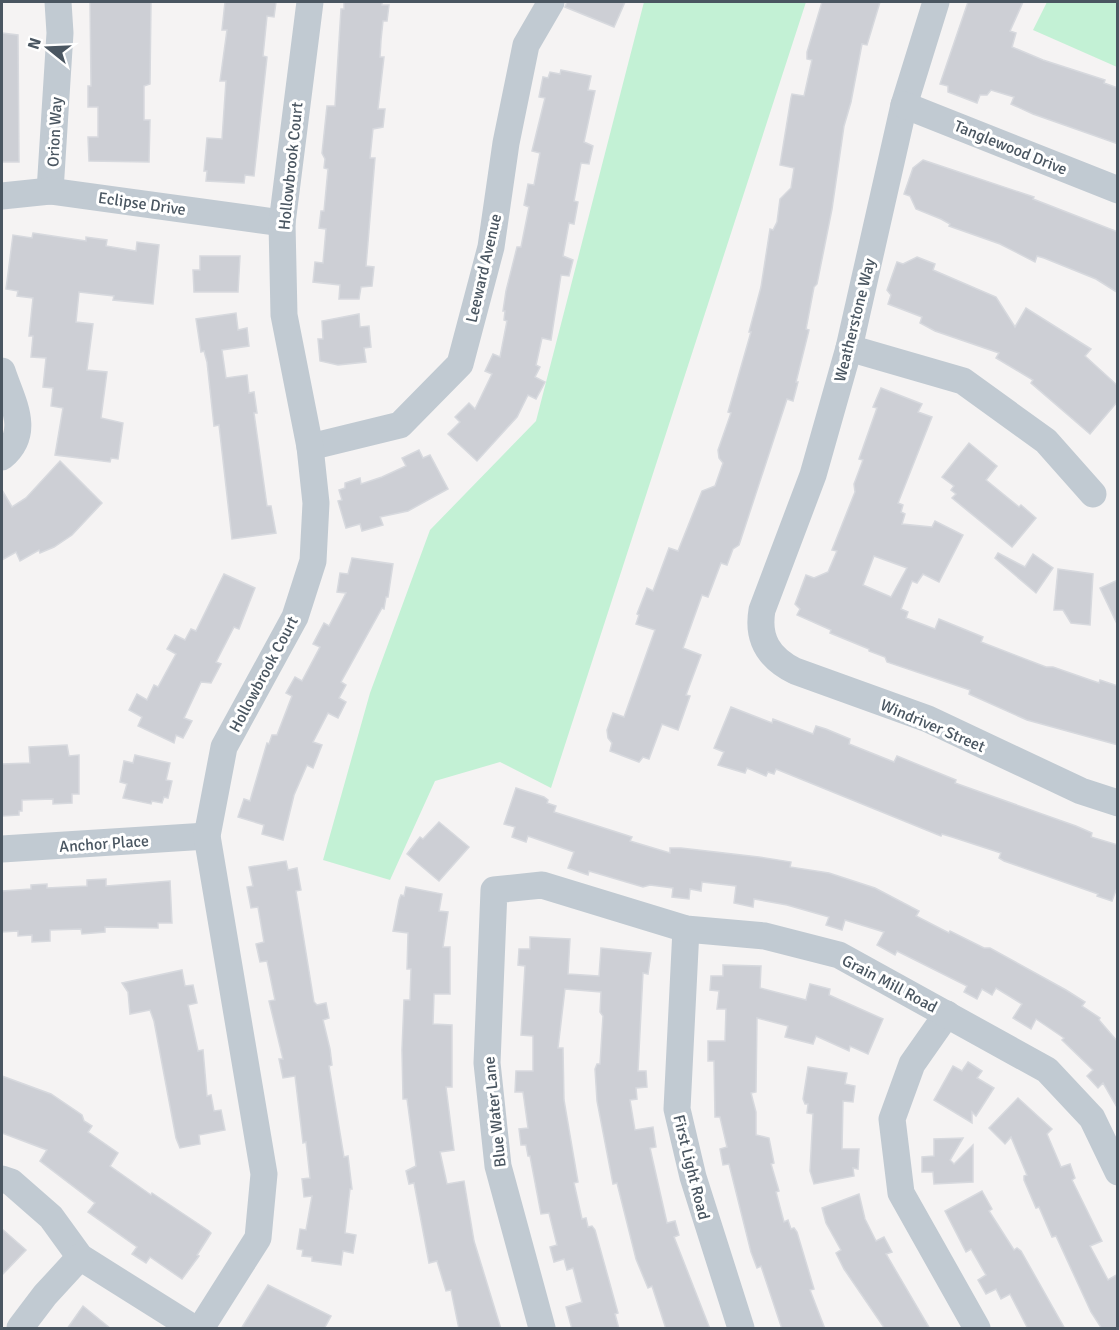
<svg xmlns="http://www.w3.org/2000/svg" width="1119" height="1330" font-family="Signika,sans-serif">
<style>
.green{fill:#c3f1d5}
.building{fill:#cdcfd5;stroke:#d7d9de;stroke-width:1.5;fill-rule:evenodd}
.lines{fill:none;stroke-linecap:round;stroke-linejoin:round}
.minor{stroke:#c1cad2;stroke-width:27}
.labels{text-anchor:middle;stroke-width:6;stroke-linejoin:round;paint-order:stroke}
.street-label{font-size:16px;fill:#4a5661;stroke:#fff}
</style>
<rect width="100%" height="100%" fill="#f5f3f3"/>
<g class="green">
<polygon points="644,2 806,2 551,788 500,762 435,781 390,880 323,860 370,693 430,530 536,421"/>
<polygon points="1047,2 1117,2 1117,67 1033,30"/>
</g>
<g class="building">
<polygon points="90,2 151,2 150,84 144,86 144,120 150,120 149,162 89,161 88,137 98,137 98,107 88,107 88,86 91,86"/>
<polygon points="225,2 276,2 274,17 267,16 263,56 267,57 254,176 245,175 244,183 206,181 207,171 204,171 207,138 222,139 226,81 220,81 227,30 222,30"/>
<polygon points="344,2 382,2 382,5 389,5 387,21 383,21 381,40 380,57 384,57 378,109 385,109 383,127 373,129 370,158 375,158 366,266 374,267 372,286 361,287 359,299 339,299 340,285 313,282 315,262 323,263 326,229 319,228 321,211 324,211 328,169 324,168 325,159 322,153 327,106 335,106 341,9 344,9"/>
<polygon points="567,2 625,2 614,27 565,7"/>
<polygon points="822,2 880,2 867,45 862,44 851,102 844,126 832,209 817,284 814,287 806,329 809,330 796,382 798,382 793,401 787,399 739,545 733,549 727,565 721,563 708,597 702,595 683,648 701,655 686,695 690,696 678,730 662,724 649,759 643,757 639,762 610,751 612,743 608,738 607,730 613,713 624,717 655,630 636,624 639,615 637,614 647,588 653,591 669,548 678,551 702,491 715,486 723,463 719,458 718,450 731,413 728,412 751,332 749,332 761,287 770,229 773,230 777,222 780,199 791,188 794,168 780,165 791,98 792,94 804,96 812,60 807,59 807,52"/>
<polygon points="968,2 1023,2 1010,31 1016,33 1012,47 1043,60 1105,80 1104,83 1118,88 1118,144 1033,114 1011,104 1014,97 991,90 987,95 980,95 977,103 948,92 948,86 940,84"/>
<polygon points="2,33 18,35 19,162 2,162"/>
<polygon points="561,70 591,76 588,90 595,91 584,142 593,146 589,164 581,163 574,201 578,202 574,224 569,223 563,256 573,260 569,276 561,275 551,340 542,338 536,365 540,367 535,377 545,382 536,399 528,395 517,417 477,461 448,434 460,422 455,417 469,403 475,409 492,374 485,371 493,354 500,357 507,321 504,320 505,311 503,311 506,291 517,247 521,247 529,207 524,205 528,184 534,185 540,153 532,151 545,98 539,97 543,77 548,78 550,72 560,74"/>
<polygon points="923,160 1034,197 1033,199 1118,232 1118,293 1096,279 1044,258 1037,256 1035,262 1000,244 949,226 950,224 941,219 916,209 910,196 904,194 913,168"/>
<polygon points="33,233 86,241 86,237 107,240 106,246 136,251 137,242 159,245 153,304 113,300 114,296 79,292 76,322 93,324 87,370 107,372 101,418 123,423 118,459 111,458 110,462 55,455 63,408 51,406 53,388 43,387 46,358 31,357 33,336 29,336 33,298 17,296 18,291 6,289 13,235 32,238"/>
<polygon points="200,256 240,256 238,292 194,292 193,270 200,270"/>
<polygon points="917,257 935,264 933,270 996,297 1015,327 1026,308 1091,349 1085,356 1118,386 1118,401 1090,434 1031,383 1033,380 996,358 999,353 935,331 920,323 922,317 888,304 891,295 887,290 897,262 903,264"/>
<polygon points="236,313 238,330 247,328 249,346 222,350 226,378 247,375 249,393 254,392 257,413 254,413 267,506 271,506 276,533 232,539 219,425 214,426 207,362 204,351 201,352 196,319"/>
<polygon points="359,314 360,327 369,326 371,347 364,348 366,362 338,365 320,361 318,339 323,339 322,321"/>
<path d="M 881,388 L 922,404 L 918,412 L 932,417 L 898,503 L 903,505 L 901,512 L 905,514 L 902,524 L 932,527 L 935,521 L 963,535 L 939,582 L 923,574 L 917,583 L 912,581 L 901,609 L 908,612 L 906,618 L 935,629 L 939,619 L 983,637 L 981,642 L 1046,667 L 1053,667 L 1099,683 L 1100,680 L 1118,686 L 1118,745 L 1027,720 L 969,694 L 970,690 L 887,662 L 885,657 L 869,651 L 869,649 L 830,633 L 831,630 L 797,615 L 800,609 L 795,604 L 806,575 L 814,578 L 828,572 L 837,551 L 832,550 L 855,492 L 854,484 L 863,460 L 859,459 L 877,408 L 873,407 ZM 874,556 L 907,568 L 891,597 L 863,585 Z"/>
<polygon points="969,443 997,466 986,480 1019,507 1021,505 1036,518 1012,547 952,498 956,494 951,490 954,486 942,477"/>
<polygon points="419,450 423,458 430,455 448,489 408,511 380,517 383,525 362,531 360,524 346,528 338,501 342,500 339,490 345,488 345,483 360,478 361,484 382,477 406,466 402,458"/>
<polygon points="60,461 102,503 72,535 54,547 40,553 39,550 20,561 16,552 2,560 2,490 12,507 26,498"/>
<polygon points="998,553 1025,567 1033,554 1053,568 1036,593 995,558"/>
<polygon points="352,558 393,564 388,597 386,597 384,609 382,608 341,682 346,685 339,698 346,702 338,718 328,713 313,742 322,745 313,768 307,765 294,795 283,840 262,834 264,825 238,817 244,799 250,801 267,743 269,744 272,735 277,735 292,696 286,693 295,677 302,681 320,647 313,644 324,623 329,626 346,593 337,592 340,573 348,574"/>
<polygon points="1058,569 1093,574 1090,625 1071,623 1063,610 1054,610"/>
<polygon points="224,574 255,588 239,629 234,627 216,662 221,664 211,683 201,682 184,718 192,721 183,738 176,735 174,743 138,726 142,717 129,710 137,694 147,700 154,685 158,687 176,654 167,649 175,635 185,640 191,629 196,631"/>
<polygon points="1118,580 1118,626 1100,588"/>
<polygon points="731,707 772,723 773,719 813,734 816,726 826,729 850,739 849,744 894,762 897,756 956,780 955,783 1076,826 1092,833 1091,837 1118,845 1118,885 1112,901 1097,896 1098,894 1004,861 999,858 1001,853 952,837 942,834 941,836 776,769 774,774 768,772 766,776 747,768 745,773 718,765 724,752 714,748"/>
<polygon points="67,745 69,756 79,755 79,794 72,794 72,803 53,804 53,799 22,800 22,811 19,811 19,815 2,816 2,764 30,763 29,747"/>
<polygon points="135,755 170,763 166,780 172,781 168,798 164,797 162,803 152,801 151,804 123,798 127,784 120,782 124,761 133,763"/>
<polygon points="516,788 544,797 548,800 547,803 556,806 554,812 632,837 630,841 670,853 670,848 681,848 759,857 791,862 790,867 829,873 875,888 919,911 916,916 949,933 950,931 984,948 990,948 1066,990 1085,1002 1082,1006 1100,1018 1099,1020 1118,1042 1118,1109 1103,1083 1098,1088 1087,1076 1093,1070 1062,1040 1064,1038 1036,1019 1031,1029 1013,1018 1022,1004 996,988 992,995 982,989 977,999 964,992 967,986 897,951 895,955 877,945 884,932 845,920 842,930 826,925 829,917 787,905 754,899 753,907 734,903 736,886 702,882 701,891 690,889 689,899 672,897 673,888 650,885 643,887 589,871 588,875 568,868 574,852 528,836 526,842 512,837 515,827 504,824"/>
<polygon points="439,822 469,847 439,881 407,854 420,837 423,839"/>
<polygon points="286,861 288,870 297,868 301,890 296,891 314,1002 317,1005 326,1003 329,1018 323,1020 330,1049 332,1065 329,1066 344,1157 348,1156 352,1189 350,1189 345,1233 356,1235 353,1253 343,1251 341,1265 312,1261 312,1257 302,1256 303,1250 297,1249 300,1229 306,1230 312,1196 304,1197 302,1179 310,1178 306,1142 303,1143 295,1076 283,1078 279,1059 283,1059 269,1001 275,1000 267,961 260,962 256,944 264,942 258,907 251,908 247,887 253,886 249,867"/>
<polygon points="106,879 106,886 170,881 172,923 158,923 158,928 105,927 105,932 82,934 81,929 50,930 50,941 32,942 32,935 18,936 18,931 2,932 2,891 31,889 31,885 47,884 47,888 87,886 87,880"/>
<polygon points="406,887 442,894 439,911 448,912 443,947 450,947 450,994 434,994 433,1024 452,1025 452,1087 446,1087 454,1150 440,1152 447,1184 464,1181 474,1241 501,1329 459,1329 451,1290 446,1291 437,1261 429,1263 414,1183 409,1184 406,1171 416,1166 407,1099 403,1099 402,1050 404,1000 410,1000 411,969 407,969 408,933 393,931 399,900 401,895 404,896"/>
<polygon points="530,937 570,939 568,974 599,976 601,948 651,953 648,974 643,973 638,1071 646,1071 647,1087 636,1088 637,1099 630,1100 635,1130 653,1127 656,1147 650,1148 667,1223 675,1221 679,1235 674,1237 710,1329 666,1329 652,1286 648,1288 636,1259 617,1183 613,1184 597,1101 595,1069 597,1064 600,1064 603,1016 600,1012 601,992 565,989 558,1048 563,1048 564,1100 578,1182 574,1183 582,1219 586,1218 588,1227 592,1226 595,1230 618,1313 615,1314 619,1329 572,1329 566,1307 582,1302 573,1268 567,1270 564,1259 554,1262 550,1247 557,1245 549,1213 541,1214 530,1156 528,1156 526,1145 521,1145 519,1129 528,1128 523,1092 515,1092 516,1071 533,1071 533,1036 521,1035 525,966 518,965 519,949 530,949"/>
<polygon points="723,965 761,966 760,988 806,1000 810,984 830,989 829,995 883,1019 868,1054 850,1046 849,1051 816,1036 813,1044 785,1037 788,1026 757,1018 756,1092 751,1093 756,1112 756,1135 769,1138 774,1163 771,1164 779,1191 776,1192 784,1222 788,1220 791,1229 794,1228 797,1232 814,1289 810,1290 825,1329 782,1329 761,1266 757,1268 751,1252 729,1164 723,1165 720,1149 727,1147 720,1117 715,1117 714,1061 708,1061 708,1041 725,1041 726,1009 717,1009 719,991 710,990 711,976 723,976"/>
<polygon points="182,970 185,986 193,985 197,1003 188,1005 198,1051 203,1050 207,1096 211,1095 214,1111 221,1110 225,1130 199,1135 200,1144 180,1148 176,1138 154,1021 150,1010 130,1014 128,992 122,983"/>
<polygon points="968,1062 982,1071 977,1078 994,1088 976,1116 972,1112 972,1123 934,1100 953,1066 962,1071"/>
<polygon points="808,1067 847,1073 845,1084 855,1086 853,1102 843,1101 842,1149 859,1149 858,1169 853,1168 854,1176 814,1184 810,1171 813,1114 807,1113 808,1104 805,1104 803,1099"/>
<polygon points="2,1076 51,1094 82,1115 84,1121 92,1126 88,1132 118,1153 110,1166 151,1195 152,1193 209,1231 211,1233 197,1255 199,1256 182,1279 150,1257 146,1263 132,1254 137,1247 88,1212 95,1203 40,1161 47,1150 2,1133"/>
<polygon points="1018,1098 1052,1129 1047,1134 1061,1167 1070,1164 1075,1178 1072,1180 1102,1241 1090,1246 1108,1280 1118,1274 1118,1329 1102,1329 1091,1312 1056,1236 1052,1237 1039,1207 1036,1208 1024,1180 1024,1176 1027,1175 1011,1137 1005,1144 989,1128"/>
<polygon points="963,1138 950,1160 954,1164 973,1145 973,1182 934,1184 933,1172 922,1172 922,1157 934,1156 934,1139"/>
<polygon points="982,1191 992,1209 989,1211 1014,1250 1017,1248 1021,1251 1065,1329 1028,1329 1010,1294 1001,1299 996,1289 986,1294 978,1280 986,1275 971,1249 966,1252 945,1211"/>
<polygon points="859,1194 865,1219 876,1241 884,1237 892,1252 886,1254 930,1329 885,1329 844,1269 836,1253 841,1250 826,1223 822,1208"/>
<polygon points="2,1229 26,1250 2,1275"/>
<polygon points="268,1285 331,1316 324,1329 241,1329"/>
<polygon points="83,1306 111,1329 67,1329"/>
</g>
<g class="lines">
<g class="minor">
<path d="M 936,2 L 904,105 L 849,348 L 813,475 L 762,610 C 757,639 769,658 795,671 L 928,719 L 1081,791 L 1118,803"/>
<polyline points="904,105 1118,190"/>
<polyline points="50,191 60,33 58,2"/>
<polyline points="2,196 50,191 282,223"/>
<polyline points="849,348 963,381 1046,441 1093,494"/>
<path d="M 2,371 C 12,402 32,432 2,457"/>
<polyline points="310,447 400,425 460,364 491,247 506,143 526,45 551,2"/>
<polyline points="2,849 207,836"/>
<polyline points="686,929 677,1109 693,1177 741,1328"/>
<polyline points="947,1014 912,1064 892,1119 901,1193 977,1328"/>
<polyline points="2,1179 11,1182 51,1217 80,1257 193,1328"/>
<polyline points="20,1328 45,1295 80,1257"/>
<polyline points="201,1328 258,1238 264,1174 207,836 224,747 295,617 313,561 316,503 310,447 284,315 282,223 310,2"/>
<polyline points="542,1328 498,1166 487,1063 494,890 542,885 686,929 765,936 839,955 1047,1070 1092,1118 1118,1172"/>
</g>
</g>
<g class="labels">
<g class="street-label">
<text transform="translate(54 132) rotate(-87)" y="6">Orion Way</text>
<text transform="translate(1011 147) rotate(22)" y="6">Tanglewood Drive</text>
<text transform="translate(290 166) rotate(-84)" y="6">Hollowbrook Court</text>
<text transform="translate(142 203) rotate(8)" y="6">Eclipse Drive</text>
<text transform="translate(483 268) rotate(-77)" y="6">Leeward Avenue</text>
<text transform="translate(854 320) rotate(-76)" y="6">Weatherstone Way</text>
<text transform="translate(263 674) rotate(-62)" y="6">Hollowbrook Court</text>
<text transform="translate(933 725) rotate(23)" y="6">Windriver Street</text>
<text transform="translate(104 843) rotate(-4)" y="6">Anchor Place</text>
<text transform="translate(890 983) rotate(28)" y="6">Grain Mill Road</text>
<text transform="translate(494 1112) rotate(-96)" y="6">Blue Water Lane</text>
<text transform="translate(692 1167) rotate(76)" y="6">First Light Road</text>
</g>
</g>
<rect width="1119" height="1330" fill="none" stroke="#4a5661" stroke-width="6"/>
<g transform="translate(48 48) rotate(288)" stroke="#ffffff" stroke-width="4.5" paint-order="stroke">
<path d="M0-4.5L10 22L0 15L-10 22Z" fill="#4a5661"/>
<text y="-9" font-size="16" font-weight="bold" text-anchor="middle" fill="#4a5661">N</text>
</g>
</svg>
